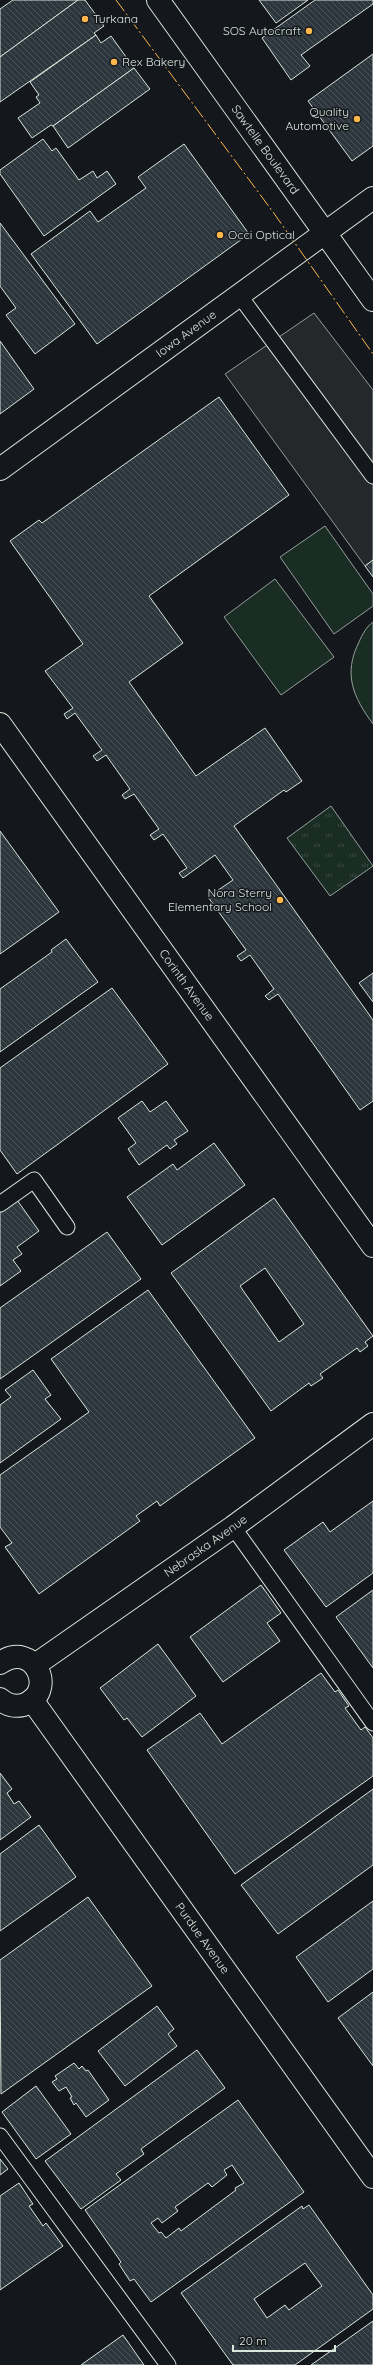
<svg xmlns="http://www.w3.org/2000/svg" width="373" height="2365" font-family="Quicksand,sans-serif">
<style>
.green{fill:#1a2d24;stroke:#939e99}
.park{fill:url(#park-tufts);stroke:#939e99}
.parking{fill:#24282b;stroke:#939e99}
.building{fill:url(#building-back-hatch);stroke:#d8e6dc;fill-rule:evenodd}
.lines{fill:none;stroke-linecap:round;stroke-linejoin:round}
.lane-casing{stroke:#d8e6dc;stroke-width:17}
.street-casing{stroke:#d8e6dc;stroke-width:24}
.secondary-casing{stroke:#d8e6dc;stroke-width:24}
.lane{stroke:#14181c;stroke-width:15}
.street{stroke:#14181c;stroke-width:22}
.secondary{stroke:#14181c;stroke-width:22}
.power{stroke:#ffb74d;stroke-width:1;stroke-dasharray:14 3 2 3;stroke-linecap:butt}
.poi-dot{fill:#ffb74d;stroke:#14181c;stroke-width:1.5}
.labels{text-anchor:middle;stroke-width:3;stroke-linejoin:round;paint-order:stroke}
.poi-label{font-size:12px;fill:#d8e6dc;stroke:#14181c;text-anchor:start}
.street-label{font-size:12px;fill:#d8e6dc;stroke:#14181c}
</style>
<defs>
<pattern id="park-tufts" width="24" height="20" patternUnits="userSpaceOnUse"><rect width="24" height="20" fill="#1a2d24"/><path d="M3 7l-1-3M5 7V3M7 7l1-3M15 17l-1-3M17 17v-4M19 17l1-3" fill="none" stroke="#3b4b43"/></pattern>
<pattern id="building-back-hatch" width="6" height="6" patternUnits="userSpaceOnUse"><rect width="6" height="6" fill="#2c363c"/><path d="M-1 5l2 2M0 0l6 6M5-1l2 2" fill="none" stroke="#4a5358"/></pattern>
</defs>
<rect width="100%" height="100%" fill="#14181c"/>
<g class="green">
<polygon points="325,526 373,594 373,606 334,634 280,557"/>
<polygon points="275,579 334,657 281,695 224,617"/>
<path d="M 373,622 L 373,724 C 353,697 343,674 359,642 C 362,635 367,626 373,622 Z"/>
</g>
<polygon class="park" points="331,806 373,866 330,896 287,838"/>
<polygon class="parking" points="314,313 373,390 373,560 365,566 225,374"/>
<g class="building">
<polygon points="13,0 78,0 0,57 0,9"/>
<polygon points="78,0 85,0 104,26 94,33 96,35 0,102 0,57"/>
<polygon points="259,0 308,0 276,23"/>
<polygon points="315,0 373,0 373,4 301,55 310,66 291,80 262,38"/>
<polygon points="96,35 101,43 111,36 134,68 53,126 51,125 32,138 18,118 40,103 36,97 39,95 30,82"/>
<polygon points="373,54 373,146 352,161 308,101"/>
<polygon points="134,68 150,89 68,148 53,126"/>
<polygon points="43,139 52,151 56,148 79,180 93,171 97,178 107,171 116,184 44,236 0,174 0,170"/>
<polygon points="184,144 249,234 97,344 31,254 90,211 98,222 146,188 138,177"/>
<polygon points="0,223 75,324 35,354 6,315 16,308 0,286"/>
<polygon points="0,341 34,389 0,414"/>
<polygon points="219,397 289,495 149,596 183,643 129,682 196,776 265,728 302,781 286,792 284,790 234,826 373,1020 373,1101 360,1110 278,994 269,1000 265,996 274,989 250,955 241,961 237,956 246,950 208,897 233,880 215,855 183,878 179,873 187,868 163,834 154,840 150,835 159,829 134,794 125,799 122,795 130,789 106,755 97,761 93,756 102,750 75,713 67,719 64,714 73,708 45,671 83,644 10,541 39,520 42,523"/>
<polygon points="373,560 373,577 365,566"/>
<polygon points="0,831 59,912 0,954"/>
<polygon points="66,939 98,982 0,1052 0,989 52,952 51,950"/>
<polygon points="373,973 373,1002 359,983"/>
<polygon points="112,988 168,1064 17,1174 0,1150 0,1068"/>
<polygon points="142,1101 150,1112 166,1101 188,1131 174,1140 177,1144 170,1149 167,1145 139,1165 128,1149 136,1143 118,1118"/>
<polygon points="214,1143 245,1185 162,1245 127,1197 173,1164 177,1170"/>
<path d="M 274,1198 L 373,1336 L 365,1342 L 368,1346 L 360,1352 L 357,1348 L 320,1374 L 323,1378 L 311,1386 L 309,1383 L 271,1411 L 171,1273 ZM 265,1268 L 304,1324 L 279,1342 L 240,1286 Z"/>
<polygon points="17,1200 39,1231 17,1247 22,1254 13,1260 21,1271 0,1286 0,1211"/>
<polygon points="107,1232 141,1279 0,1379 0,1308"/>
<polygon points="148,1290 255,1438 160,1506 157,1501 136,1516 140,1521 39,1594 5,1547 12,1543 0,1527 0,1475 89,1412 51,1359"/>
<polygon points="33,1370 51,1395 45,1399 61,1419 0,1463 0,1405 11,1397 5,1390"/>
<polygon points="373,1501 373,1573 326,1607 284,1550 323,1522 330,1532"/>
<polygon points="261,1585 281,1613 267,1623 280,1641 223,1682 190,1637"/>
<polygon points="373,1590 373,1668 336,1617"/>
<polygon points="158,1644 196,1696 142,1737 127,1718 124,1720 100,1688"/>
<polygon points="321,1673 335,1692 338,1690 349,1706 345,1708 361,1730 365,1727 373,1738 373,1776 235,1874 147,1750 200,1713 222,1744"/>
<polygon points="0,1773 12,1789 7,1793 14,1804 19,1801 31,1817 0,1840"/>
<polygon points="373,1789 373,1865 278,1934 241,1885"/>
<polygon points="39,1825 76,1877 0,1931 0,1854"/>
<polygon points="88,1897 152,1986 1,2094 0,1960"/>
<polygon points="373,1901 373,1969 328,2002 296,1957"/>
<polygon points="373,1992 373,2066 338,2018"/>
<polygon points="157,2006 174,2029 168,2034 177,2046 125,2086 98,2051"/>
<polygon points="197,2050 225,2088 141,2149 144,2154 116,2174 121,2180 81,2209 45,2161"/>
<polygon points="74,2063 79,2069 82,2066 86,2071 88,2070 109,2100 86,2117 76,2103 74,2105 70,2098 72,2097 66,2087 59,2091 52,2082 57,2079 55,2076"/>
<polygon points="36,2086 71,2134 36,2159 2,2112"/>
<path d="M 238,2100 L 304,2192 L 151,2302 L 134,2279 L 130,2281 L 119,2264 L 121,2262 L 85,2210 ZM 232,2165 L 244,2183 L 235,2188 L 236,2190 L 181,2231 L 179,2228 L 166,2238 L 161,2232 L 159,2233 L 151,2223 L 158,2218 L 162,2223 L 178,2211 L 175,2207 L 208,2183 L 212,2187 L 227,2175 L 224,2170 Z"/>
<polygon points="0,2159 8,2169 0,2175"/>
<polygon points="19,2183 33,2204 29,2206 43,2226 46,2223 63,2246 0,2290 0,2196"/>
<path d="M 309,2205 L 373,2295 L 373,2309 L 295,2365 L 233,2365 L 181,2293 L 302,2206 L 303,2209 ZM 305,2263 L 322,2286 L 289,2310 L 285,2305 L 267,2318 L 254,2299 Z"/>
<polygon points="373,2321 373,2365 311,2365"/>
<polygon points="123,2335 144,2365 81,2365"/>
</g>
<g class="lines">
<g class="lane-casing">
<g id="lane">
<polyline points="239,295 373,476"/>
<polyline points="0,1204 34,1180 67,1227"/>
<polyline points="233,1527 373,1723"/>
<polyline points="0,2136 168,2365"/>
</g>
</g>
<g class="street-casing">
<g id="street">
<path id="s1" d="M 0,469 L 373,198"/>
<path id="s2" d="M 0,724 L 373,1246"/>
<path d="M 0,1663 C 34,1639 59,1693 23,1705 C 15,1707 7,1705 0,1699"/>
<path id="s3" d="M 35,1665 L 233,1527 L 373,1424"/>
<path id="s4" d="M 32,1700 L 373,2177"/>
</g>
</g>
<g class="secondary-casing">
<g id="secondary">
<path id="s5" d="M 158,0 L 373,300"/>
</g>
</g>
<use href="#lane" class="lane"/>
<use href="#street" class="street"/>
<use href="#secondary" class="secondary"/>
<polyline class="power" points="116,0 273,212 373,354"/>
</g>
<g class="poi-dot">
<circle cx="85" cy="19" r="4"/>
<circle cx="309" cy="31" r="4"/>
<circle cx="114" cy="62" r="4"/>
<circle cx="357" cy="119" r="4"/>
<circle cx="220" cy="235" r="4"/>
<circle cx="280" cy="900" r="4"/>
</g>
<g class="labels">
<g class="poi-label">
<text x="93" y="23">Turkana</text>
<text x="301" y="35" text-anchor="end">SOS Autocraft</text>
<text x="122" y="66">Rex Bakery</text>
<text x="349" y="116" text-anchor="end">Quality<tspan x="349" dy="14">Automotive</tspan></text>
<text x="228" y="239">Occi Optical</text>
<text x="272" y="897" text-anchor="end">Nora Sterry<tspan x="272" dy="14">Elementary School</tspan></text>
</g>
<g class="street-label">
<text dy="4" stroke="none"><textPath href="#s5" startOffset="184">Sawtelle Boulevard</textPath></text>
<text dy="4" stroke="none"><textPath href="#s1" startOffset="230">Iowa Avenue</textPath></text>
<text dy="4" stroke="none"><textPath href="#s2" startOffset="321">Corinth Avenue</textPath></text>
<text dy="4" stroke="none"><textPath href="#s3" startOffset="208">Nebraska Avenue</textPath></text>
<text dy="4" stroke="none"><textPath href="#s4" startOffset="293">Purdue Avenue</textPath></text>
</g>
</g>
<path d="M233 2345v6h102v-6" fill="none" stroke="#d8e6dc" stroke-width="2"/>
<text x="239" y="2345" font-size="12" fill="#d8e6dc" stroke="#14181c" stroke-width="3" paint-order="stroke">20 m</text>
</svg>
